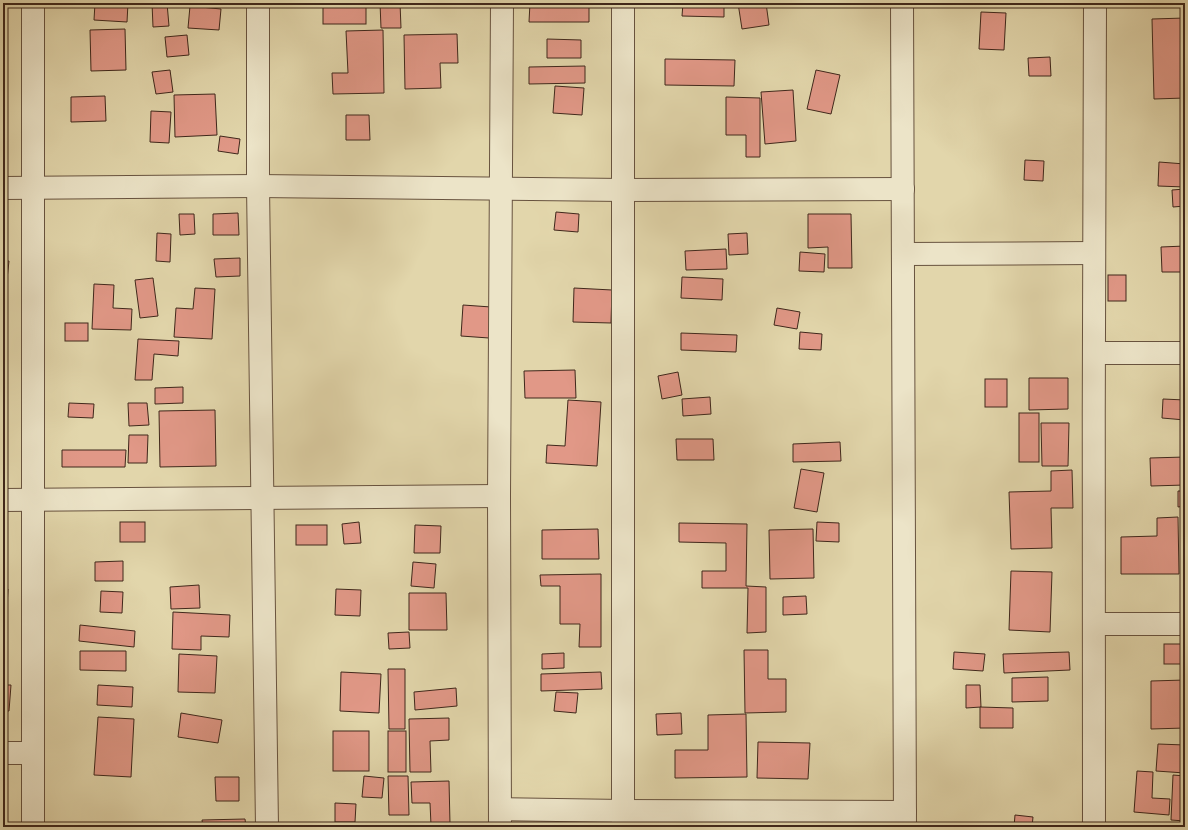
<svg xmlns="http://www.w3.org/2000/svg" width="1188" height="830" font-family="Alegreya,serif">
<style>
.building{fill:#e19887;stroke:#3f271b}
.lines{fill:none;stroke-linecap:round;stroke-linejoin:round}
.minor-casing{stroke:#68533f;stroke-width:24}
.minor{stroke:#ece4c8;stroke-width:22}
</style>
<rect width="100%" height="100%" fill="#e2d6ab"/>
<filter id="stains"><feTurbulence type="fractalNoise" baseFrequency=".005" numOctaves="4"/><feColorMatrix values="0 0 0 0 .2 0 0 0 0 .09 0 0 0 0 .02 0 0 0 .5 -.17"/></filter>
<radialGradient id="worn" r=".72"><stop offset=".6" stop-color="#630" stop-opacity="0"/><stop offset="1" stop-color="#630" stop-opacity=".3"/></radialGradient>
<g class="building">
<polygon points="95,3 128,3 127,22 94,20"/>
<polygon points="152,3 167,3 169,26 153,27"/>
<rect x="323" y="3" width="43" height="21"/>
<polygon points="380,3 400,3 401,28 381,28"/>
<polygon points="530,3 589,3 589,22 529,22"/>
<polygon points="683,3 724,3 724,17 682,16"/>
<polygon points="738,3 766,3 769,25 742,29"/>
<polygon points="190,6 221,9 219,30 188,28"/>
<polygon points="981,12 1006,13 1004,50 979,49"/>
<polygon points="1185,18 1185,98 1154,99 1152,19"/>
<polygon points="125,29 126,70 91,71 90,30"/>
<polygon points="383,30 384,93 333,94 332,73 348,73 346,31"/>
<polygon points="457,34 458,63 440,63 441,88 405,89 404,35"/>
<polygon points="187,35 189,55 167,57 165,37"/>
<polygon points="547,39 581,40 581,58 547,58"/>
<polygon points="1050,57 1051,76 1029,76 1028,58"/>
<polygon points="665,59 735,60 734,86 665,85"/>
<polygon points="585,66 585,83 529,84 529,67"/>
<polygon points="170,70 173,92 156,94 152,72"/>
<polygon points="816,70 840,75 831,114 807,109"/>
<polygon points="555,86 584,88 582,115 553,113"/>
<polygon points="793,90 796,141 765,144 761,92"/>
<polygon points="215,94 217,135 175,137 174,95"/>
<polygon points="105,96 106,121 71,122 71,97"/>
<polygon points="726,97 760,98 760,157 746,157 746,135 726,135"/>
<polygon points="151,111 171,112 169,143 150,142"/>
<polygon points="346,115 369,115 370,140 346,140"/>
<polygon points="220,136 240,139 238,154 218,151"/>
<polygon points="3,137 5,137 6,159 3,159"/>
<polygon points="1025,160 1044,161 1043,181 1024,180"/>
<polygon points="1159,162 1185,164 1185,187 1158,186"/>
<polygon points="1185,189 1185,206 1173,207 1172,190"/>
<polygon points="556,212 579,214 578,232 554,230"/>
<polygon points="238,213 239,235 213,235 213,214"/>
<polygon points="179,214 194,214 195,234 180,235"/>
<polygon points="808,214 851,214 852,268 828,268 828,247 808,248"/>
<polygon points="157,233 171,234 170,262 156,261"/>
<polygon points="747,233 748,254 729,255 728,234"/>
<polygon points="1185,246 1185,272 1162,272 1161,247"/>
<polygon points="726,249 727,269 686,270 685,251"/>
<polygon points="800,252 825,254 824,272 799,271"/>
<polygon points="240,258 240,276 216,277 214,259"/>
<polygon points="3,261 9,261 7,279 3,278"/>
<rect x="1108" y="275" width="18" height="26"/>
<polygon points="682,277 723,279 722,300 681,298"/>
<polygon points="153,278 158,316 140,318 135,280"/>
<polygon points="94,284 114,285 113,308 132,309 131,330 92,329"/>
<polygon points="195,288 215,289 212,339 174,337 176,308 193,309"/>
<polygon points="574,288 612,290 611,323 573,322"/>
<polygon points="463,305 491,307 489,338 461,336"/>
<polygon points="777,308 800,312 797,329 774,325"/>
<rect x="65" y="323" width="23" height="18"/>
<polygon points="800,332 822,334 821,350 799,349"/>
<polygon points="681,333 737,335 736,352 681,350"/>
<polygon points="138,339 179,341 178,356 154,354 152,380 135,380"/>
<polygon points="575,370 576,398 525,398 524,371"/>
<polygon points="678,372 682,395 662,399 658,376"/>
<polygon points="1029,378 1068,378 1068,409 1029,410"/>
<rect x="985" y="379" width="22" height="28"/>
<polygon points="183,387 183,403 155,404 155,388"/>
<polygon points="710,397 711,414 683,416 682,399"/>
<polygon points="1163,399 1185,400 1185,420 1162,418"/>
<polygon points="568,400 601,402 597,466 546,463 547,445 565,446"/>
<polygon points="69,403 94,404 93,418 68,417"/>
<polygon points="128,403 147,403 149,425 129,426"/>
<polygon points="215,410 216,466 160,467 159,411"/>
<rect x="1019" y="413" width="20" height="49"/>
<polygon points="1041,423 1069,423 1068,466 1042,466"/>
<polygon points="129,435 148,435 147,463 128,463"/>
<polygon points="676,439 713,439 714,460 677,460"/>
<polygon points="840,442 841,461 793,462 793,444"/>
<polygon points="62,450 126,450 125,467 62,467"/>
<polygon points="1185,457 1185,485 1151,486 1150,458"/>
<polygon points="801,469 824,473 817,512 794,508"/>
<polygon points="1072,470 1073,508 1051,508 1052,548 1011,549 1009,492 1051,491 1051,471"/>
<polygon points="1178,491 1185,491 1185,506 1178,507"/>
<polygon points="1178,517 1179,574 1121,574 1121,537 1157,536 1157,518"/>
<rect x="120" y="522" width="25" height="20"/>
<polygon points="359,522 361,543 344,544 342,524"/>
<polygon points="817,522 839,523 839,542 816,541"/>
<polygon points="679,523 747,524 746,586 766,587 766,632 747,633 748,588 702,588 702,571 726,571 726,543 679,542"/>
<rect x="296" y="525" width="31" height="20"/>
<polygon points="415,525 441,526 440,553 414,553"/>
<polygon points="598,529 599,559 542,559 542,530"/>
<polygon points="813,529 814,578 770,579 769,530"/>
<polygon points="123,561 123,581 95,581 95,562"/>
<polygon points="413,562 436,564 434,588 411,586"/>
<polygon points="1011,571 1052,572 1050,632 1009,630"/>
<polygon points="601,574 601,647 579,647 580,624 560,624 560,586 541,586 540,575"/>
<polygon points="199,585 200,608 171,609 170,587"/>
<polygon points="3,589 8,589 7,606 3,605"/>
<polygon points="336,589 361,590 360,616 335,615"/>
<polygon points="101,591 123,592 122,613 100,612"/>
<polygon points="409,593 446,593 447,630 409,630"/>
<polygon points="806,596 807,614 783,615 783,597"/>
<polygon points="173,612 230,615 229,637 201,636 201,650 172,649"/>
<polygon points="80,625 135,631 134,647 79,641"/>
<polygon points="409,632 410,648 389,649 388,633"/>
<rect x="1164" y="644" width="21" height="20"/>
<polygon points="744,650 768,650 768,679 786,679 786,712 745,713"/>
<polygon points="80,651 126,651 126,671 80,670"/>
<polygon points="954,652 985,654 983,671 953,669"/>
<polygon points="1069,652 1070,670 1004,673 1003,654"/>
<polygon points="564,653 564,668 542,669 542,654"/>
<polygon points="179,654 217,656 215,693 178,692"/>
<polygon points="388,669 405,669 405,729 389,729"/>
<polygon points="341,672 381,674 379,713 340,711"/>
<polygon points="601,672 602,689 541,691 541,674"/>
<polygon points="1048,677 1048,701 1012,702 1012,678"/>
<polygon points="1185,680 1185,728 1151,729 1151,681"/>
<polygon points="3,685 11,685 9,711 3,711"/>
<polygon points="98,685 133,687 132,707 97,705"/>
<polygon points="966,685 980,685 981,707 966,708"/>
<polygon points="456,688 457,706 415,710 414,692"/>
<polygon points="556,692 578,693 576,713 554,711"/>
<polygon points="980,707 1013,708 1013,728 980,728"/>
<polygon points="181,713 222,720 218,743 178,737"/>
<polygon points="681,713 682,734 657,735 656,714"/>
<polygon points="746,714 747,777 675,778 675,750 708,750 708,715"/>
<polygon points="98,717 134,719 131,777 94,775"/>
<polygon points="449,718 449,740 430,741 431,772 410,772 409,719"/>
<rect x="333" y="731" width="36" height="40"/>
<rect x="388" y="731" width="18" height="41"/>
<polygon points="758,742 810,743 808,779 757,778"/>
<polygon points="1158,744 1185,745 1185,773 1156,771"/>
<polygon points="1137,771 1153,772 1152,798 1170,799 1169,815 1134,812"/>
<polygon points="1173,775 1185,776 1185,821 1171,820"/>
<polygon points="364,776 384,778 382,798 362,797"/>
<polygon points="388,776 408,776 409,815 389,815"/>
<polygon points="215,777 239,777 239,801 216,801"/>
<polygon points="449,781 450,824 431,825 430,803 412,803 411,782"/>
<polygon points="335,803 356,804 355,822 335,822"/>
<polygon points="1015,815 1033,817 1032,827 1014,827"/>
<polygon points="245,819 246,827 203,827 202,820"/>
</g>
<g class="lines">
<g class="minor-casing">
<g id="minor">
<polyline points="33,3 33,827"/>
<polyline points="258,3 258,186 267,827"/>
<polyline points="902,3 905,827"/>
<polyline points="3,188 258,186 624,190 903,189"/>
<polyline points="903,254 1094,253"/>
<polyline points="1095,353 1185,353"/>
<polyline points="3,500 499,496"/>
<polyline points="1094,624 1185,624"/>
<polyline points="3,753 33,753"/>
<polyline points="500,809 623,811 905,812"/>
<polyline points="500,827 499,496 502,3"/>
<polyline points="623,827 623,3"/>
<path d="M 1094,827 C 1094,552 1093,278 1095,3"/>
</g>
</g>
<use href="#minor" class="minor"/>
</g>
<rect width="1188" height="830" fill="none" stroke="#e2d6ab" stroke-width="16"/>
<rect x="4" y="4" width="1180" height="822" fill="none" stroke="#3f271b" stroke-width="2"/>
<rect x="8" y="8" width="1172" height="814" fill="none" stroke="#3f271b"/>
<rect width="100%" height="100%" filter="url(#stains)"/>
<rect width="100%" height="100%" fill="url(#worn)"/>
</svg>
